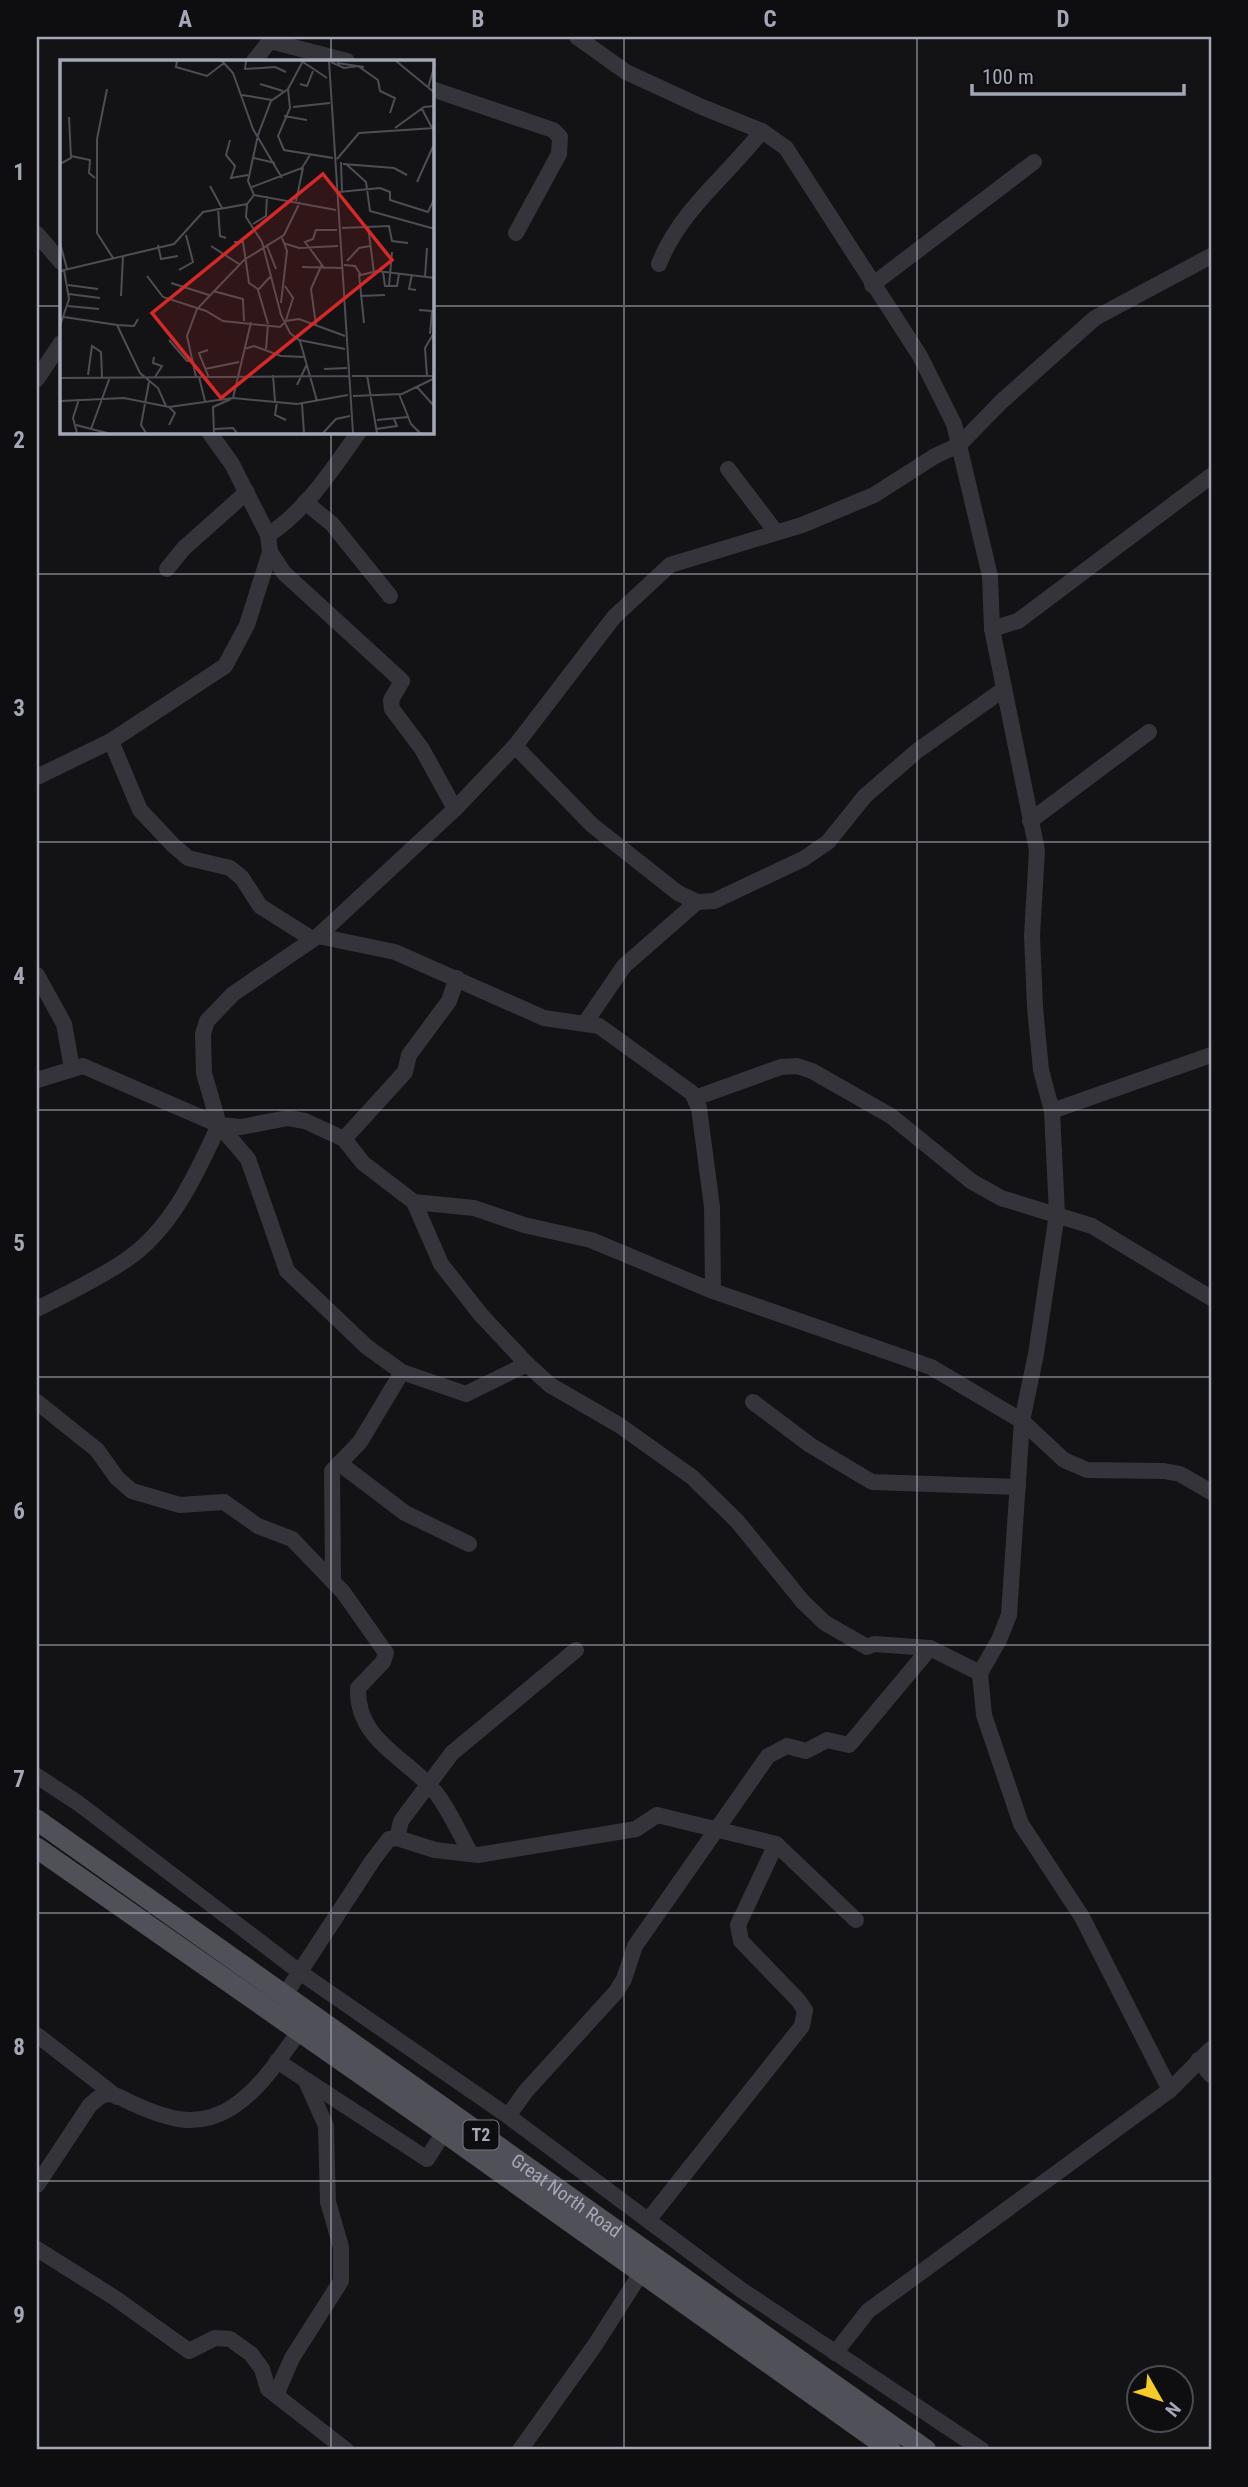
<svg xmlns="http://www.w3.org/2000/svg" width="1248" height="2487" font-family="'Roboto Condensed',sans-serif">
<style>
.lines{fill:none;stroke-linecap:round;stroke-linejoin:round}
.minor{stroke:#34343a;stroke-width:16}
.major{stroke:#505059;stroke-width:21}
.grid{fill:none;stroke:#a4a7b5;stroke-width:2;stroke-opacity:0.55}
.labels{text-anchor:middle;stroke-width:5;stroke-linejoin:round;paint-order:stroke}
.shield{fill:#0e0e10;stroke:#777984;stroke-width:2}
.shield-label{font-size:18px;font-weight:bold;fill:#a4a7b5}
.street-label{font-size:19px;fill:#a4a7b5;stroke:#0e0e10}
.inset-road{fill:none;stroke:#4d4e55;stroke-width:2}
.view{fill:#d62828;fill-opacity:0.15;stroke:#d62828;stroke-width:3.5}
.inset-edge{fill:none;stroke:#a4a7b5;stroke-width:3.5}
.neatline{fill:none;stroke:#a4a7b5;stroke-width:2.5}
.grid-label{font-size:23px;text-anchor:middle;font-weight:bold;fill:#a4a7b5}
</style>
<rect width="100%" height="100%" fill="#131315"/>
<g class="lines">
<g class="minor">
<polyline points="577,37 626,72 702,107 762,131 786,148 920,356 954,424 990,576 992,629 1037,850 1032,936 1035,1007 1041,1070 1052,1111 1057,1214 1036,1354 1022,1421 1009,1615 999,1640 980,1673 984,1715 1021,1824 1082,1917 1170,2090"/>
<polyline points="270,41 347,61"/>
<polyline points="254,61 273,37"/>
<polyline points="432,89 553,130 560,137 559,154 516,233"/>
<polyline points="37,234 61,262"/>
<path d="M 659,264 C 680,210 727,176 762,131"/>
<polyline points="872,285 1034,162"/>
<polyline points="37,379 61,343"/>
<polyline points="209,432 232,464 268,535 270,552 284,573 402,681 391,700 392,709 422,749 455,809"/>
<polyline points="728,469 776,532"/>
<polyline points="305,502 332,524 390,596"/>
<path d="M 268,535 C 307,510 332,469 359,432"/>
<polyline points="167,569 184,548 247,492"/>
<polyline points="992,629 1018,621 1211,476"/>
<polyline points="111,741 140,810 173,845 188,858 230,868 242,878 260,906 312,939"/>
<polyline points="515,746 592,825 678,893 697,902 714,901 803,859 828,842 865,796 917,751 1004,689"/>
<polyline points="37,777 111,741 225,666 247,625 270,552"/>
<polyline points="1030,821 1149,732"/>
<polyline points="318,936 395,952 544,1018 599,1026 692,1093 699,1108 712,1207 713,1291"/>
<polyline points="37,975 64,1024 72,1068"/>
<polyline points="585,1023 624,966 697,902"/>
<polyline points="37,1080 83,1066 219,1125 241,1127 288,1118 305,1121 344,1139 363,1163 414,1202 474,1208 524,1225 591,1240 713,1291 931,1367 1022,1421 1064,1460 1087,1470 1164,1471 1180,1474 1211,1492"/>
<polyline points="695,1098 781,1067 797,1066 812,1071 891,1116 971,1181 1001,1198 1092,1226 1211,1298"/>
<polyline points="1052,1111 1211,1055"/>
<polyline points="219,1125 248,1159 287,1271 367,1347 402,1372 466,1394 527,1364"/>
<polyline points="344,1139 405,1072 409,1055 449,1001 457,978"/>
<polyline points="414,1202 441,1264 481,1315 527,1364 550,1385 619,1425 692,1477 737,1521 803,1602 825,1623 867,1647 874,1644 930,1648 980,1673"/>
<path d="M 37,1309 C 66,1294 98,1279 126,1260 C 172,1229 197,1173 219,1125 L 204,1073 L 203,1034 L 207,1021 L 233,994 L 318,936 L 455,809 L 515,746 L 614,617 L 670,565 L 802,525 L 874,495 L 935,456 L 959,445 L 1002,401 L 1095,318 L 1211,256"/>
<path d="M 37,1402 L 97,1450 L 117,1478 L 132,1491 L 180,1505 L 224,1502 L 258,1526 L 292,1539 L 343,1592 L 386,1653 L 383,1662 L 358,1688 C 356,1741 408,1758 436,1793 C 450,1811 460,1835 471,1854"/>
<polyline points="753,1402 810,1445 872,1482 1018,1487"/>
<polyline points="339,1463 405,1513 469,1544"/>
<polyline points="333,1579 332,1471 360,1442 402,1372"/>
<polyline points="37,1776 78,1803 301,1973 508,2116 740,2289 982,2450"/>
<polyline points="397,1838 435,1850 478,1855 636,1829 657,1815 776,1844 738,1925 741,1941 798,2000 805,2010 802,2026 649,2219"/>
<polyline points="776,1844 856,1920"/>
<polyline points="284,1996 373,1860 389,1839 397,1838 401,1821 452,1753 576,1650"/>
<polyline points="37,2035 117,2097"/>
<polyline points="1198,2060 1211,2075"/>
<polyline points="277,2061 427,2159 444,2132"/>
<polyline points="508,2116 526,2091 616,1992 624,1979 635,1946 768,1756 787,1746 806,1751 827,1740 849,1745 930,1648"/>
<path d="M 37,2185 L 90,2105 C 96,2100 101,2094 109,2094 C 117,2094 126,2101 134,2104 C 167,2119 197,2129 231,2108 C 260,2090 279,2059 299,2032"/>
<polyline points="37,2249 115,2298 189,2351 215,2338 230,2339 251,2354 262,2369 268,2389 346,2450"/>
<polyline points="835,2353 868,2311 1170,2090 1211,2049"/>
<polyline points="276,2395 292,2358 341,2281 341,2247 328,2202 326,2126 306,2081"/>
<polyline points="520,2450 595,2345 641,2273"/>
</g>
<g class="major">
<path id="s1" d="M 37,1820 L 926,2450"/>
<polyline points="37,1848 444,2132 891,2450"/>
</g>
</g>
<path class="grid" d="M 331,37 L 331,61M 624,37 L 624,2450M 917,37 L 917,2450M 37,306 L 61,306M 432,306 L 1211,306M 331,432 L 331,2450M 37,574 L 1211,574M 37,842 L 1211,842M 37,1110 L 1211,1110M 37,1377 L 1211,1377M 37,1645 L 1211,1645M 37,1913 L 1211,1913M 37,2181 L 1211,2181"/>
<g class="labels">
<rect class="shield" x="463.5" y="2120.5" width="35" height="29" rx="5"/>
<g class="shield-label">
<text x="481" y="2141">T2</text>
</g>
<g class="street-label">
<text dy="7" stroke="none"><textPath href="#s1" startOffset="649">Great North Road</textPath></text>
</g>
</g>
<g transform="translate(60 60)">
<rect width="374" height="374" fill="#131315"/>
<path class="inset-road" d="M 117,1 L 116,7 L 147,16 L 164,3M 162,1 L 173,13 L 193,69 L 222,118M 186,1 L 185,9 L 215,7 L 226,12M 269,1 L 293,373M 336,1 L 375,33M 243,2 L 267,18M 271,2 L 284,8 L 298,6 L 318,20 L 320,31 L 335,38 L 330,53M 277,3 L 304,7M 200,24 L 223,31M 240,24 L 247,26 L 253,11M 368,28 L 375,4M 47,29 L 37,79 L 37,173 L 53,198M 228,29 L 230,48 L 218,76 L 224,90 L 273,98M 182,35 L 212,40M 233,47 L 270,43M 362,49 L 372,68M 224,56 L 247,60M 335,68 L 364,47 L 375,46M 170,80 L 166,95 L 175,106 L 171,118 L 188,115M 11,96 L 30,100 L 29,113 L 35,118M 194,98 L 215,103M 277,99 L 299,73 L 375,68M 281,102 L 282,131M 0,104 L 11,98 L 9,57M 283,104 L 334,108 L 347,115M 286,104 L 306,122 L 310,151 L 375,169M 357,122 L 375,82M 150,126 L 162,148M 192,127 L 242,108 L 250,95M 279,132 L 320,128 L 330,132 L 330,140 L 368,152 L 375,137M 194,135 L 188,121 L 198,75 L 211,41 L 228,29 L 243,1M 236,141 L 243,108M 187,144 L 186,157 L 202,182 L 221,255 L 230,273 L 240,281 L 257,341M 158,148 L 160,176 L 166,178M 193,164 L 206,156 L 207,136M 308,166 L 314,213M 282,168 L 329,166 L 332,181 L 348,183M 174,182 L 183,182 L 189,223 L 198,229M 0,183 L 7,209M 223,183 L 239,188 L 278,186M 98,185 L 101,199 L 118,196M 151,186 L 179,204M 207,186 L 216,209M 287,201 L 299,188 L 310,186M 284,205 L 295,206 L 301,215 L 317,211 L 375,218M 242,207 L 282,208M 265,209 L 245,182 L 253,179 L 256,170 L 277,170M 119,210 L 133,202 L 126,175M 0,211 L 114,184 L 143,152 L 187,144 L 194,135 L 276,150M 323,212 L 325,226 L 337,226 L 339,214M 299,214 L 304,263M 352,214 L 349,229 L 356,230M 87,216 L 103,237 L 146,251 L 163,261 L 220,267 L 226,261 L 239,259 L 285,276M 365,217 L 367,188M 111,223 L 149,235M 8,225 L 38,229M 225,226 L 233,238 L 226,260M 329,226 L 332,192M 153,231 L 183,239 L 184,261M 9,234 L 40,238M 61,236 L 63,196M 300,236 L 325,235M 221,243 L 227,191 L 222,178M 8,246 L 39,249M 359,250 L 372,251 L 370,274M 4,257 L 57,265 L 80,313 L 98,328 L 106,346M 208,264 L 198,230 L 210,217M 57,265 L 74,266 L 78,259M 256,265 L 251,229 L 262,204M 0,266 L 9,239 L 4,210M 109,280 L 127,301 L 132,301M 239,280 L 285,289M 184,289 L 194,286 L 221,296 L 245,297M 206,289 L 208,265M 148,290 L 139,293 L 149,318M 94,297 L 93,303 L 102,306 L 95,317M 145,309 L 179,302M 264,309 L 287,308M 28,315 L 32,286 L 41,292 L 42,317M 213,315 L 215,341M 307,315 L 317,373M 292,316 L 375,316M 367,316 L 365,288 L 375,271M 136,317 L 127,276 L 137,249 L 184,200 L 224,175 L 240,142M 139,317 L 145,341M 0,318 L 290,316M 237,325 L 247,304M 357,327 L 375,347M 339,334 L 351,364 L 360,373M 293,336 L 342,334 L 375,318M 173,338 L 191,262M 0,341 L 64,338 L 109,347 L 173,338 L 237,344 L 288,335M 217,342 L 215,355 L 226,360M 242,344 L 244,373M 317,360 L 348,357M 16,365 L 47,373M 109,365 L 115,353 L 109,347M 31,369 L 50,317M 154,369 L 173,368 L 177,373M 316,369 L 337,366 L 334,359M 17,373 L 13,358 L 19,339M 86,373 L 81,365 L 89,322M 154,373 L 153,347 L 171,339M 263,373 L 276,359 L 290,356"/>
<path class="view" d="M 263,114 L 332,200 L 161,338 L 92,253 Z"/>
<rect width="374" height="374" class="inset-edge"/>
</g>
<rect width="1248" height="2487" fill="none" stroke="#0e0e10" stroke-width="77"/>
<g transform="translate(1160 2399) rotate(129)"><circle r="33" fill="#0e0e10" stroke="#4a4b52" stroke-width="2"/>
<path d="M0-5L12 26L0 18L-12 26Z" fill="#f5cb2a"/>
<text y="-10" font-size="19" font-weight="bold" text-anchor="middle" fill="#a4a7b5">N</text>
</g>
<path d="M972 84v10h212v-10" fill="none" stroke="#a4a7b5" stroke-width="3.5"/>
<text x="982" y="84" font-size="21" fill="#a4a7b5" stroke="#0e0e10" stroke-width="5" paint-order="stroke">100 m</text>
<rect x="38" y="38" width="1172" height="2410" class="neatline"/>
<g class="grid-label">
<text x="185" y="27">A</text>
<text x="478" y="27">B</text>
<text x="770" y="27">C</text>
<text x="1063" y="27">D</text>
<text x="19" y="180">1</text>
<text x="19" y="448">2</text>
<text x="19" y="716">3</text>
<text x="19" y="984">4</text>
<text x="19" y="1251">5</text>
<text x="19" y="1519">6</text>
<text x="19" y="1787">7</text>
<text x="19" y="2055">8</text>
<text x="19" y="2323">9</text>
</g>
</svg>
